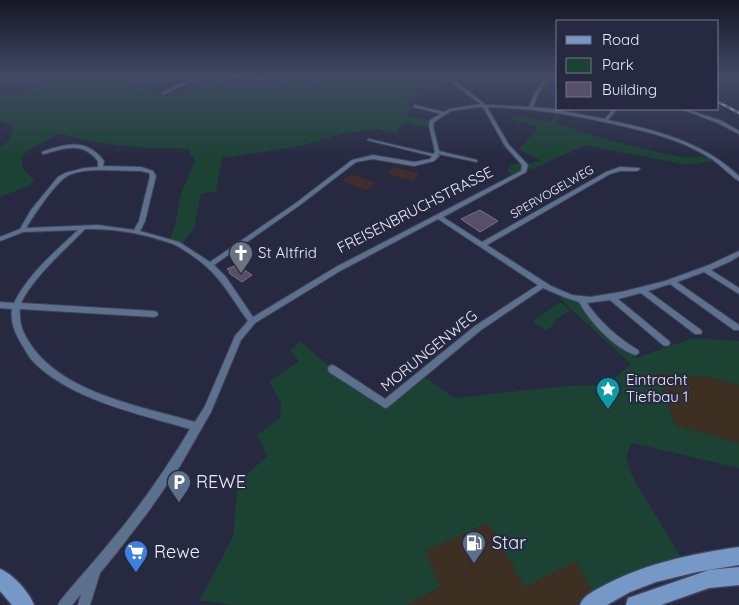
<svg xmlns="http://www.w3.org/2000/svg" width="739" height="605" font-family="Quicksand,sans-serif">
<style>
.commercial{fill:#3e2f23}
.industrial{fill:#412d2c}
.green{fill:#1b4232}
.building{fill:#574e68;stroke:#7a708c}
.lines{fill:none;stroke-linecap:round;stroke-linejoin:round}
.minor-casing{stroke:#41445a;stroke-width:2}
.secondary-casing{stroke:#41445a;stroke-width:3}
.minor{fill:#5b718e;fill-rule:evenodd}
.secondary{fill:#7598c7;fill-rule:evenodd}
.rail-casing{stroke:#cccfe0;stroke-width:2.5}
.rail{stroke:#262940;stroke-width:1;stroke-dasharray:4.5;stroke-linecap:butt}
.labels{text-anchor:middle;stroke-width:4;stroke-linejoin:round;paint-order:stroke}
.far-street-label{font-size:12px;fill:#eaedfd;stroke:#262940}
.street-label{font-size:15px;fill:#eaedfd;stroke:#262940}
.poi-label{font-size:15px;fill:#eaedfd;stroke:#262940;text-anchor:start}
.near-poi-label{font-size:18px;fill:#eaedfd;stroke:#262940;text-anchor:start}
</style>
<rect width="100%" height="100%" fill="#262940"/>
<g class="commercial">
<polygon points="657,372 708,377 739,385 739,443 675,425"/>
<polygon points="488,523 525,586 576,561 598,600 588,605 405,605 440,587 426,551"/>
</g>
<g class="industrial">
<polygon points="394,167 417,173 419,173 413,181 387,174"/>
<polygon points="351,174 376,183 367,190 342,181"/>
</g>
<g class="green">
<path d="M 42,76 L 121,76 L 136,87 L 149,92 L 162,94 L 170,91 L 181,93 L 201,85 L 216,83 L 226,85 L 280,86 L 294,79 L 313,85 L 335,76 L 477,76 L 469,78 L 459,86 L 453,82 L 434,89 L 405,104 L 413,106 L 407,116 L 432,121 L 431,128 L 404,123 L 396,133 L 377,129 L 374,132 L 368,130 L 345,133 L 301,146 L 222,158 L 216,191 L 201,194 L 194,228 L 182,245 L 170,240 L 176,221 L 180,197 L 195,159 L 190,155 L 189,149 C 145,148 102,146 59,134 L 27,151 L 21,157 L 23,169 L 34,180 L 30,185 L 0,197 L 0,147 C 9,144 12,134 13,125 L 0,121 L 0,96 L 41,88 L 47,84 Z"/>
<path d="M 558,112 L 563,113 L 556,123 C 596,138 638,148 680,157 C 692,159 707,153 718,160 L 687,165 L 585,145 L 535,168 L 525,170 L 515,177 L 509,173 L 508,169 L 513,164 L 522,162 L 524,164 L 542,161 L 519,150 L 538,127 L 512,119 L 514,116 L 550,122 Z"/>
<polygon points="557,293 578,299 579,304 599,326 636,358 693,338 739,341 739,385 708,377 657,373 675,425 739,443 739,468 632,443 626,457 632,476 685,564 598,600 576,561 525,587 488,523 426,551 440,587 405,605 231,605 200,600 233,536 237,492 241,480 267,456 257,435 280,418 281,403 269,382 299,361 290,350 301,342 332,369 386,404 422,375 454,398 566,386 606,385 631,364 564,303"/>
<polygon points="560,302 570,310 553,322 555,324 545,331 533,321"/>
</g>
<g class="building">
<polygon points="480,210 498,221 480,232 461,219"/>
<polygon points="237,265 252,275 242,282 229,273 230,271 227,269"/>
</g>
<g class="lines">
<g class="minor-casing">
<g id="minor">
<polygon points="123,76 129,76 130,77 128,78"/>
<polygon points="197,76 203,76 164,94 161,93"/>
<polygon points="230,76 265,78 279,76 265,80"/>
<path d="M 443,76 L 448,76 L 486,105 L 529,107 L 535,92 L 547,76 L 551,76 L 539,92 L 533,107 L 553,109 L 605,119 L 613,109 L 617,109 L 608,120 C 656,130 703,142 739,176 L 739,181 C 734,178 729,173 724,169 C 716,161 706,155 696,150 C 667,135 635,129 604,122 C 566,113 527,108 487,107 L 509,145 L 528,165 L 526,172 L 443,217 L 482,242 L 606,172 L 620,167 L 639,168 L 640,169 L 637,171 L 620,171 L 610,174 L 487,245 L 551,286 L 572,295 L 590,297 L 621,292 L 665,281 L 709,265 L 739,251 L 739,256 L 731,261 L 711,270 L 739,288 L 739,294 L 704,272 L 677,282 L 739,325 L 739,330 L 734,330 L 670,284 L 648,291 L 701,330 L 702,332 L 701,334 L 695,334 L 641,293 L 618,299 L 669,341 L 670,343 L 669,345 L 666,346 L 663,345 L 610,300 L 587,303 C 600,322 618,338 638,350 L 639,352 L 638,354 L 635,355 C 613,347 590,322 579,302 L 564,297 L 543,288 L 481,330 L 388,407 L 385,408 L 329,372 L 328,369 L 329,366 L 332,365 L 335,366 L 385,399 L 475,326 L 538,285 L 438,219 L 340,271 L 255,323 L 241,340 L 211,412 L 180,466 L 148,512 L 118,551 L 100,573 L 90,605 L 78,605 L 81,594 L 72,605 L 58,605 L 60,601 C 76,581 94,562 110,542 C 140,507 166,469 190,429 C 139,414 66,399 30,358 C 27,354 25,349 22,345 C 15,333 10,322 12,309 L 0,308 L 0,302 L 14,303 C 28,274 55,252 78,230 L 23,232 L 0,241 L 0,237 L 20,229 L 31,210 L 58,177 L 65,173 L 84,168 L 98,167 L 98,161 C 82,141 66,148 44,154 L 42,153 L 42,152 C 66,143 87,138 104,161 L 103,166 L 141,167 L 153,171 L 156,176 L 145,221 L 140,231 L 179,242 L 210,262 L 296,203 L 352,160 L 373,155 L 414,162 L 430,159 L 432,156 L 367,140 L 369,139 L 433,154 L 435,152 L 429,126 L 430,120 L 441,114 L 414,107 L 414,105 L 444,112 L 450,109 L 481,104 ZM 479,107 L 483,107 L 505,146 L 522,165 L 521,171 L 336,267 L 253,317 L 226,277 L 214,265 L 300,205 L 356,162 L 373,159 L 414,166 L 434,161 L 439,156 L 438,154 L 477,162 L 477,160 L 439,151 L 433,126 L 434,122 L 451,111 ZM 100,170 L 141,171 L 149,173 L 150,176 L 139,221 L 134,230 L 98,225 L 26,228 C 34,215 56,181 69,175 C 78,171 90,170 100,170 ZM 85,229 C 114,228 146,234 173,244 C 181,247 202,262 208,268 C 224,283 235,303 248,321 L 235,336 L 205,406 L 195,422 C 140,406 61,393 29,342 C 22,331 19,322 20,309 L 154,317 L 157,316 L 158,314 L 157,312 L 154,311 L 21,303 C 34,276 64,251 85,229 Z"/>
<polygon points="681,109 686,109 722,121 739,131 739,134 718,123"/>
</g>
</g>
<g class="secondary-casing">
<g id="secondary">
<path d="M 739,547 L 739,565 L 697,572 L 656,582 L 630,592 L 607,605 L 580,605 C 583,596 591,593 599,588 C 642,564 691,554 739,547 Z"/>
<polygon points="739,567 739,585 709,588 661,605 626,605 628,598 709,570"/>
<path d="M 0,569 C 13,574 29,592 34,605 L 12,605 L 0,591 Z"/>
</g>
</g>
<use href="#minor" class="minor"/>
<use href="#secondary" class="secondary"/>
<g class="rail-casing">
<polyline id="rail" points="718,102 739,113"/>
</g>
<use href="#rail" class="rail"/>
</g>
<linearGradient id="sky" x2="0" y2="1"><stop stop-color="#151723"/><stop offset="0.47" stop-color="#414964"/><stop offset="1" stop-color="#414964" stop-opacity="0"/></linearGradient>
<rect width="739" height="161" fill="url(#sky)"/>
<defs>
<g id="church-pin" transform="scale(1.25)"><path d="M0 17L-7.5 6A9.5 9.5 0 1 1 7.5 6Z" fill="#6b7280" stroke="#262940"/><path d="M-1.2-6h2.4v3.5h3.3v2.4h-3.3V6h-2.4V-.1h-3.3v-2.4h3.3Z" fill="#fff"/></g>
<g id="sight-pin" transform="scale(1.25)"><path d="M0 17L-7.5 6A9.5 9.5 0 1 1 7.5 6Z" fill="#0f9aa8" stroke="#262940"/><path d="M0-6L1.8-2.2L6-1.7L2.9 1.2L3.7 5.4L0 3.3L-3.7 5.4L-2.9 1.2L-6-1.7L-1.8-2.2Z" fill="#fff"/></g>
<g id="parking-pin" transform="scale(1.25)"><path d="M0 17L-7.5 6A9.5 9.5 0 1 1 7.5 6Z" fill="#5c6f8a" stroke="#262940"/><path d="M-3.5-5.5H1a3.5 3.5 0 0 1 0 7H-1V5.5H-3.5ZM-1-3.4V-.6H.8a1.4 1.4 0 0 0 0-2.8Z" fill="#fff"/></g>
<g id="fuel-pin" transform="scale(1.25)"><path d="M0 17L-7.5 6A9.5 9.5 0 1 1 7.5 6Z" fill="#5c6f8a" stroke="#262940"/><path d="M-5.5-6h7V0h2V4h1.3V-2.5L3-4.5l.8-.8L6-3V5H2.5V1h-1V6h-7ZM-4.2-4.7v3.2H.2V-4.7Z" fill="#fff"/></g>
<g id="supermarket-pin" transform="scale(1.25)"><path d="M0 17L-7.5 6A9.5 9.5 0 1 1 7.5 6Z" fill="#3f7fe0" stroke="#262940"/><path d="M-6-5.5h2.5l.6 2H6L4.5 2H-2.5L-4.4-4H-6ZM-1.5 3.2a1.3 1.3 0 1 0 .1 0ZM3 3.2a1.3 1.3 0 1 0 .1 0Z" fill="#fff"/></g>
</defs>
<g fill-rule="evenodd">
<use href="#church-pin" x="241" y="253"/>
<use href="#sight-pin" x="608" y="389"/>
<use href="#parking-pin" x="179" y="482"/>
<use href="#fuel-pin" x="474" y="543"/>
<use href="#supermarket-pin" x="136" y="552"/>
</g>
<g class="labels">
<g class="far-street-label">
<text transform="translate(552 192) rotate(-30)" y="4">SPERVOGELWEG</text>
</g>
<g class="street-label">
<text transform="translate(415 210) rotate(-27)" y="5">FREISENBRUCHSTRASSE</text>
<text transform="translate(429 351) rotate(-39)" y="5">MORUNGENWEG</text>
</g>
<g class="poi-label">
<text x="258" y="258">St Altfrid</text>
<text x="626" y="385">Eintracht<tspan x="626" dy="17">Tiefbau 1</tspan></text>
</g>
<g class="near-poi-label">
<text x="196" y="488">REWE</text>
<text x="492" y="549">Star</text>
<text x="154" y="558">Rewe</text>
</g>
</g>
<rect x="556" y="20" width="162" height="90" fill="#262940" stroke="#74778c"/>
<rect x="566" y="36" width="25" height="8" fill="#7598c7" stroke="#74778c"/>
<text x="602" y="45" font-size="15" fill="#eaedfd">Road</text>
<rect x="566" y="58" width="25" height="15" fill="#1b4232" stroke="#74778c"/>
<text x="602" y="70" font-size="15" fill="#eaedfd">Park</text>
<rect x="566" y="82" width="25" height="15" fill="#574e68" stroke="#74778c"/>
<text x="602" y="95" font-size="15" fill="#eaedfd">Building</text>
</svg>
